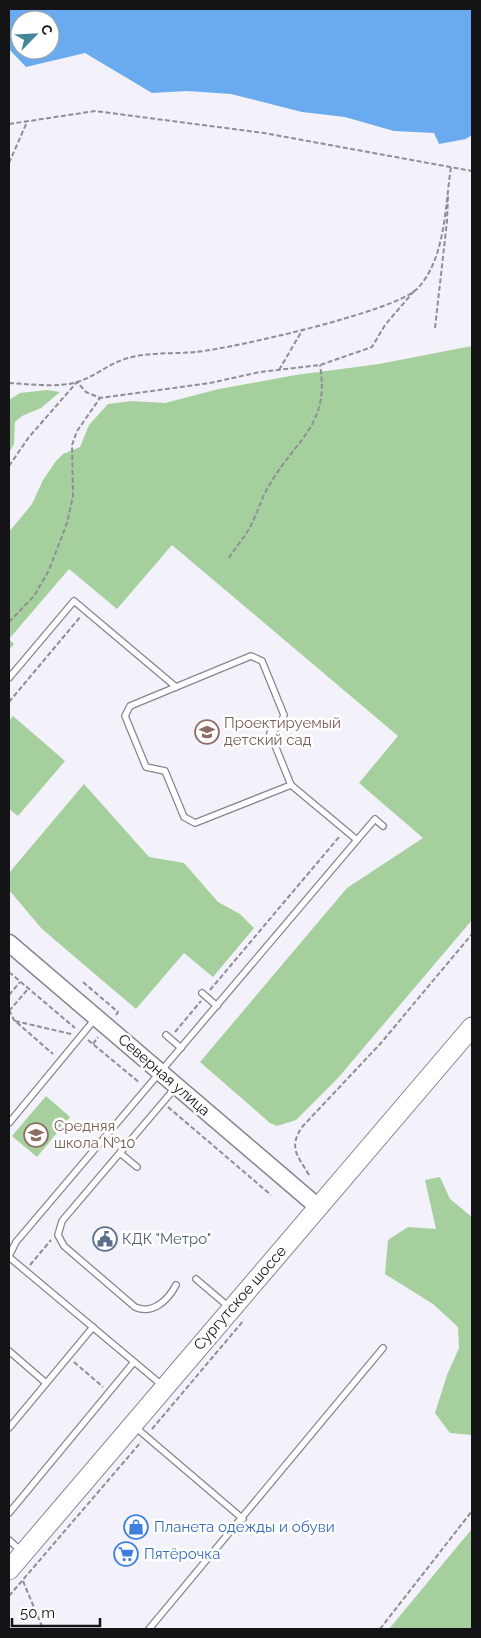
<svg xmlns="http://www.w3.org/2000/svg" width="481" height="1638" font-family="Raleway,sans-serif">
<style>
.green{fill:#a6cf9e}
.water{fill:#6aabef;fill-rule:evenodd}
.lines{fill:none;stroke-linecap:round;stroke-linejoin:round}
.lane-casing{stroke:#87858d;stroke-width:8}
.secondary-casing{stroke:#87858d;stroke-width:19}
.primary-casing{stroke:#87858d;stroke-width:21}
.path{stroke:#908e94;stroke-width:2;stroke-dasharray:5 2.5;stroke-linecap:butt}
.lane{stroke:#fff;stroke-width:5.5}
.secondary{stroke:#fff;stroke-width:16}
.primary{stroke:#fff;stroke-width:19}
.labels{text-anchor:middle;stroke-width:5;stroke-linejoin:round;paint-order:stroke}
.education-label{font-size:15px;fill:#785e54;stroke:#fff;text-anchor:start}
.street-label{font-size:15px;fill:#141316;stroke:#fff}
.service-label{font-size:15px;fill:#4e5e75;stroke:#fff;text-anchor:start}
.shop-label{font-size:15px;fill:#366cbe;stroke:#fff;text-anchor:start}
</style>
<rect width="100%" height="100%" fill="#f3f1f9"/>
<g class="green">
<polygon points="472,346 472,920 338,1078 296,1120 277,1126 270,1123 200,1062 347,888 423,838 359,783 398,736 172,545 117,609 69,569 9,639 14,644 9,650 9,532 32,504 43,480 56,461 63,454 80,447 89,425 108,404 132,401 165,403 219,389 296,375 379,364"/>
<polygon points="47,390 60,392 41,408 22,416 15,422 14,444 9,453 9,400 20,393"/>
<polygon points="13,716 65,761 18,816 9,809 9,721"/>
<polygon points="84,784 149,857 184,863 218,902 240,914 254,928 213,977 184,953 136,1009 42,929 9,890 9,873"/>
<polygon points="46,1096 70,1117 37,1157 12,1136"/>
<polygon points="440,1177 450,1199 472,1217 472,1435 450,1433 435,1413 447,1375 459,1348 458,1327 433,1304 385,1274 388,1240 408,1227 436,1229 425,1180"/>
<polygon points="472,1529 472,1629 389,1629 461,1542"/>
</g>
<path class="water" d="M 9,9 L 472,9 L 472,135 L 466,139 L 439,144 L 434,133 L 394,131 L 345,117 L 302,112 L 231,94 L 187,91 L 152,93 L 85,53 L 26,67 L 9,49 ZM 20,20 L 50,20 L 50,50 L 20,50 Z"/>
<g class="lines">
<g class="lane-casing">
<g id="lane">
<polygon points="251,656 262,661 284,715 280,725 270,733 291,785 195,823 184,817 165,771 146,767 125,716 130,706"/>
<polyline points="9,678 74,601 176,687"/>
<polyline points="357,840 375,819 383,826"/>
<polyline points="202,993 217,1006"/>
<polyline points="166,1035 181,1048"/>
<path d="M 175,1088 L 62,1221 L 58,1235 L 64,1246 L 135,1307 C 153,1315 168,1300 176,1285"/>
<polyline points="9,1123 95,1019"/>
<polyline points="120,1153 137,1167"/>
<polyline points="9,1256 16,1242 357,840 291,785"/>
<polyline points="9,1257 163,1386"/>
<polyline points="196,1279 229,1307"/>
<polyline points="9,1351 46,1383"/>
<polyline points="134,1426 243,1519"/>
<polyline points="9,1428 93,1327"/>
<polyline points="9,1513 134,1362"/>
<polyline points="9,1540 22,1552"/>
<polyline points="149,1629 383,1348"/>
</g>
</g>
<g class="secondary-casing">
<polyline id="secondary" points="9,943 318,1207"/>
</g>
<g class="primary-casing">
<polyline id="primary" points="9,1570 472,1027"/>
</g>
<g class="path">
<polyline points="9,124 95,111 264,133 472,171"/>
<polyline points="9,163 27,122"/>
<polyline points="435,328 447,221 448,195"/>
<polyline points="279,370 303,329"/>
<path d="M 9,383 C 27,384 59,388 77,382 C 95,377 109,363 128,358 C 150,352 174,354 196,352 C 234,348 393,312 417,289 C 446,259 445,205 451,167"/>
<polyline points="9,466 29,437 77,382 86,392 100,398 210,383 260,372 320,365 372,347 385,325 415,290"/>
<path d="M 229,558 C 235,548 243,539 249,529 C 257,515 261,498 270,484 C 297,438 330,425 320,365"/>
<polyline points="9,622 34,596 49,570 67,523 73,496 72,445 77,431 100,398"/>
<polyline points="9,702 81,616"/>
<polyline points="9,972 75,1028"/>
<polyline points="83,982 118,1012 116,1015"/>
<polyline points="210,990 339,837"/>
<polyline points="9,995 20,982"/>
<polyline points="9,1010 14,1020 53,1054"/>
<polyline points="9,1011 28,989"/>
<polyline points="15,1021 71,1034"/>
<polyline points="175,1032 201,1001"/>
<polyline points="88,1040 140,1083"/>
<polyline points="93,1044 98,1037"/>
<polyline points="168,1107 271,1195"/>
<path d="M 309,1175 C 298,1156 288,1148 302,1127 L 381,1043 L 472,934"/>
<polyline points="30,1265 51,1240"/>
<polyline points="74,1362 103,1387"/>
<polyline points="152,1429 244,1320"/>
<polyline points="23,1581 43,1629"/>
<polyline points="9,1596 141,1442"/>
<polyline points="380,1629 472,1511"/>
</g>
<use href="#lane" class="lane"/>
<use href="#secondary" class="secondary"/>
<use href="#primary" class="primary"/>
</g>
<defs>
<g id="school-ring" transform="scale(1.25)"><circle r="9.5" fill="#fff" stroke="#8d6e63" stroke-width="1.5"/><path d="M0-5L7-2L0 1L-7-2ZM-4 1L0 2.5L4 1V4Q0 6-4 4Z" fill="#8d6e63"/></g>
<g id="civic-ring" transform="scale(1.25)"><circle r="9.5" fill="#fff" stroke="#5c6f8a" stroke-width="1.5"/><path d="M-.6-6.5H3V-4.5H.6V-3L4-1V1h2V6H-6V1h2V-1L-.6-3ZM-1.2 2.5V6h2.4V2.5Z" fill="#5c6f8a"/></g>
<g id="shop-ring" transform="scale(1.25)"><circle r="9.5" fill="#fff" stroke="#3f7fe0" stroke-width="1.5"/><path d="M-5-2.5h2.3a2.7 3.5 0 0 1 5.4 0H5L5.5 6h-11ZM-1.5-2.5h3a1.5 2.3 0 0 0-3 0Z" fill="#3f7fe0"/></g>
<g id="supermarket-ring" transform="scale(1.25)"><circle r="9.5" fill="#fff" stroke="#3f7fe0" stroke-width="1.5"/><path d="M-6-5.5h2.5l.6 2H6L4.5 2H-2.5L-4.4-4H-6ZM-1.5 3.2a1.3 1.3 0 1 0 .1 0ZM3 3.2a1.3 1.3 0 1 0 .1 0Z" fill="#3f7fe0"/></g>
</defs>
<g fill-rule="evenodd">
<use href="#school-ring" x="207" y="732"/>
<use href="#school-ring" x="36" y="1135"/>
<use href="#civic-ring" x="105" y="1239"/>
<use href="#shop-ring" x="136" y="1527"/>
<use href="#supermarket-ring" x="126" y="1554"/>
</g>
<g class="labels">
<g class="education-label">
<text x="224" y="728">Проектируемый<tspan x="224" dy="17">детский сад</tspan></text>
<text x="54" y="1131">Средняя<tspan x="54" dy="17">школа №10</tspan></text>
</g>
<g class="street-label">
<text transform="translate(164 1075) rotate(41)" y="5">Северная улица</text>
<text transform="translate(240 1298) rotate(-49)" y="5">Сургутское шоссе</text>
</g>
<g class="service-label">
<text x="122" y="1244">КДК "Метро"</text>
</g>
<g class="shop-label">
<text x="154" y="1532">Планета одежды и обуви</text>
<text x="144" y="1559">Пятёрочка</text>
</g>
</g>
<rect width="481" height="1638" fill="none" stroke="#141316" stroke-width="20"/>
<g transform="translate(35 35) rotate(66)"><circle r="24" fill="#ffffff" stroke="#a1a1a2"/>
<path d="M0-4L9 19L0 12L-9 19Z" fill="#468799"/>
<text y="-8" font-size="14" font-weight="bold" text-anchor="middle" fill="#141316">С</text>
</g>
<path d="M12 1618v8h88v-8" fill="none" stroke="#141316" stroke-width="2.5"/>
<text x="20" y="1618" font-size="15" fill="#141316" stroke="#ffffff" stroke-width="4" paint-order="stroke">50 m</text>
</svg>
